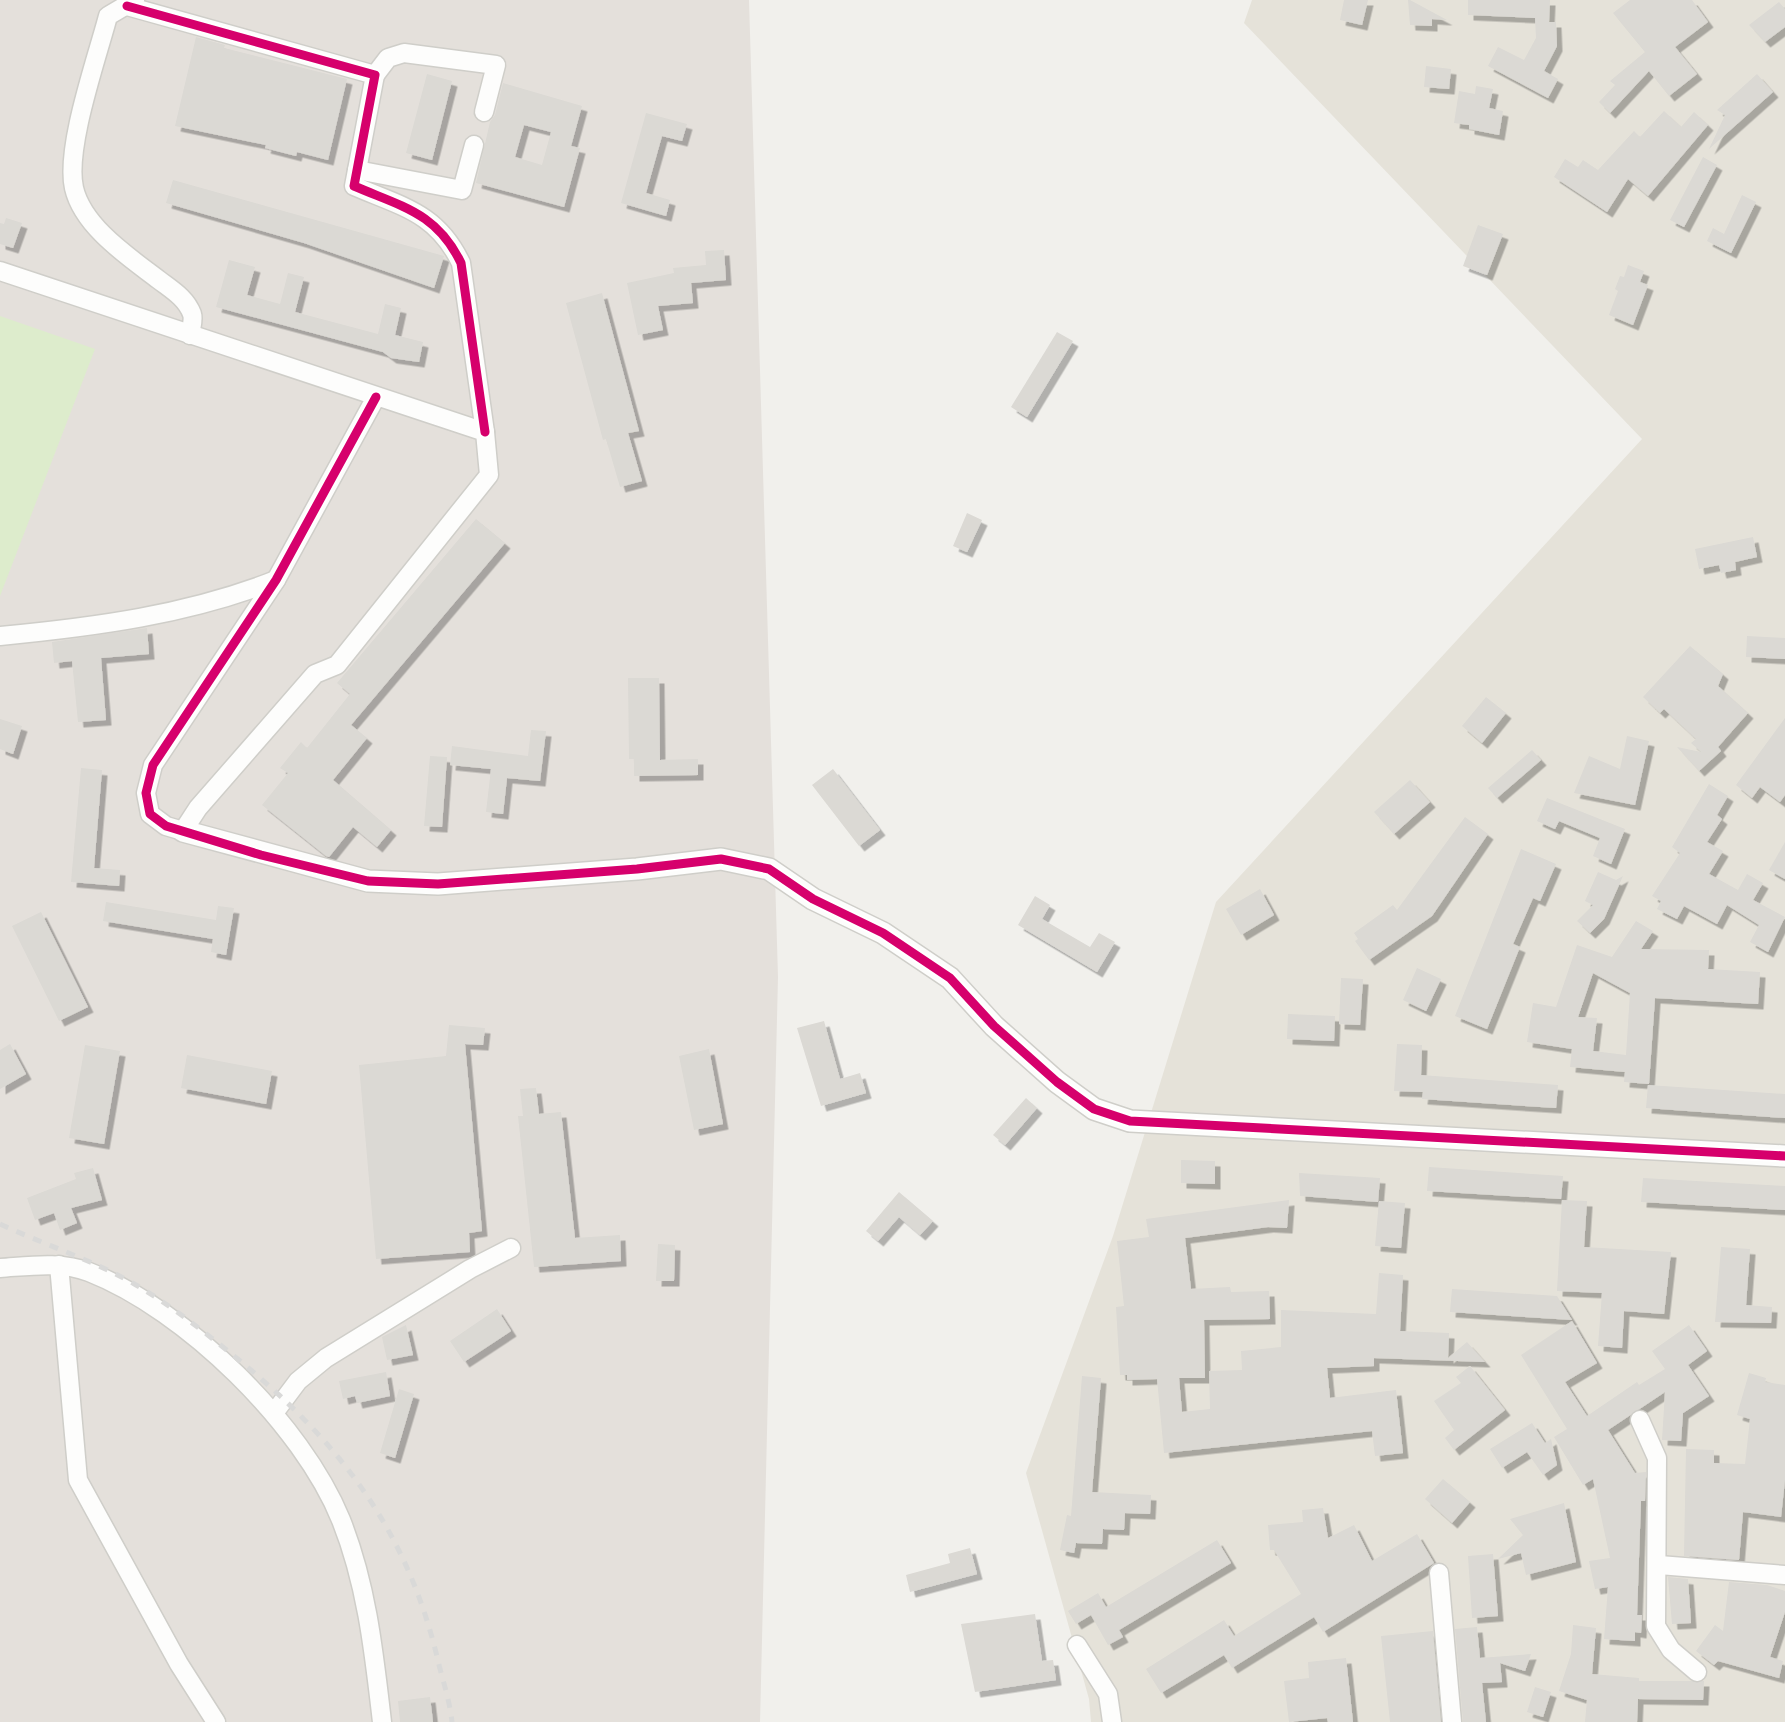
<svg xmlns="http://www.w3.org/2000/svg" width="1785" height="1722" font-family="'Sofia Sans Condensed',sans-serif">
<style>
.residential{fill:#e5e2d9}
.industrial{fill:#e4e0db}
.garden{fill:#ddeccc}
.building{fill:#dbd9d4;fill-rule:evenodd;filter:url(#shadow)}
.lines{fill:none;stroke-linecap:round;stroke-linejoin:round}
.minor-casing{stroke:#cfcec9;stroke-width:21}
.tertiary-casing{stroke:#cfcec9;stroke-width:24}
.minor{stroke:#fdfdfc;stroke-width:18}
.tertiary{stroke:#fdfdfc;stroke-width:21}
.rail{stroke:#d9d9d8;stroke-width:5;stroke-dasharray:9 9;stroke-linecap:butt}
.cycleway-casing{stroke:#fff;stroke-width:13}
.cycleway{stroke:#d6006c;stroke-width:9}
</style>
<defs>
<filter id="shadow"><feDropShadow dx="5.5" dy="5.5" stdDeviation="0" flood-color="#0004"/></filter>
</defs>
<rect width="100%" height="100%" fill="#f1f0ec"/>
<polygon class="residential" points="1252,0 1785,0 1785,1722 1091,1722 1089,1699 1026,1473 1113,1236 1216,902 1642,439 1244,23"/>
<polygon class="industrial" points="0,0 749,0 778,977 760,1722 0,1722"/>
<polygon class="garden" points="0,316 95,349 0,596"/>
<g class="building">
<polygon points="1344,0 1368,0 1362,25 1340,20"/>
<polygon points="1408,0 1410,0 1447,20 1432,19 1432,26 1410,25"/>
<polygon points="1468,0 1550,0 1549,22 1556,22 1557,46 1544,71 1558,79 1548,98 1488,66 1498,47 1524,60 1536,38 1535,18 1468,15"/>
<polygon points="1630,0 1692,0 1708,22 1675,47 1697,74 1669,96 1649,71 1610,113 1599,102 1615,85 1610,81 1645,52 1613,13"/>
<polygon points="1779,2 1785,9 1785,27 1765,42 1749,25"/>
<polygon points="196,37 225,45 224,48 347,79 328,160 297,152 296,156 265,148 266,145 175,126"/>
<polygon points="1426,66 1451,69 1449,89 1424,87"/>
<polygon points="427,74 452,81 432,160 406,153"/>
<polygon points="1757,74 1773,92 1709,149 1725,115 1717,110"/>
<path d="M 503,83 L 582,106 L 571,146 L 580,148 L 564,207 L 476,183 L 490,122 L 495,115 ZM 524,125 L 551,132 L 542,165 L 515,157 Z"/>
<polygon points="1476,86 1493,89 1489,108 1503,111 1499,135 1469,129 1469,125 1454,123 1459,91 1475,94"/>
<polygon points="1664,111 1681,127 1694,112 1708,125 1648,196 1628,179 1607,212 1554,177 1565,159 1578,167 1583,160 1598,170 1634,131 1640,137"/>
<polygon points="646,113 687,124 682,141 662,136 646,193 670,200 666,216 621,203"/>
<polygon points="1703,157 1717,165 1684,227 1670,220"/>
<polygon points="173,180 444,256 434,288 304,243 166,203"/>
<polygon points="1742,195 1756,202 1731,253 1707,241 1713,228 1724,234"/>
<polygon points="6,218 22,223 13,248 0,244 0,223 4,224"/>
<polygon points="1478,225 1503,234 1487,275 1463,266"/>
<polygon points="724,250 726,280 691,283 693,303 658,306 663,330 638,335 627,283 674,273 673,268 706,265 705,251"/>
<polygon points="229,260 255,267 247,295 280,304 288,273 304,277 295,312 378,334 385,304 401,308 395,335 423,342 419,362 391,358 383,352 216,307"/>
<polygon points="1628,265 1644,271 1640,282 1648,285 1633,325 1609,315 1618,291 1615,289 1620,276 1624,277"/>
<polygon points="602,293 639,431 628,433 642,481 620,487 606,439 603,440 566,303"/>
<polygon points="1057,332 1073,341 1027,417 1011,407"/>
<polygon points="967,513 982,520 967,552 953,546"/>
<polygon points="476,519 505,543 351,725 367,738 333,780 391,830 377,847 353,827 329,857 326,856 262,805 288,773 280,768 301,742 307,748 350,694 337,683"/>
<polygon points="1753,537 1757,557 1735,562 1736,570 1721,573 1719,565 1699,569 1695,549"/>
<polygon points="147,628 149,654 101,658 106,720 78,722 72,661 54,663 52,642"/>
<polygon points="1747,636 1785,638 1785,659 1746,657"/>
<polygon points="1690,646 1723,674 1718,686 1748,713 1718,747 1721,751 1699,771 1677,747 1701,752 1691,743 1696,739 1664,709 1660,713 1643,697"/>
<polygon points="628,678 659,678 660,760 698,759 698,775 634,776 634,759 629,759"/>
<polygon points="1486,697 1506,713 1482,743 1462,726"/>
<polygon points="1785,718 1785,795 1780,802 1760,787 1752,798 1736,785"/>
<polygon points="0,719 22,726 13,754 0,749"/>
<polygon points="531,730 546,731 540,781 507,778 503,814 486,812 491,769 450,765 452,746 528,756"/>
<polygon points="1627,736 1649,741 1635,805 1574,793 1589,756 1620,769"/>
<polygon points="1532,750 1541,760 1497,798 1488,788"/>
<polygon points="430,756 447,757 442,827 424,826"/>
<polygon points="81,768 102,770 94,868 120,870 119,886 71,882"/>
<polygon points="833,769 880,830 859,846 812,785"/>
<polygon points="1410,780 1430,802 1394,834 1374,812"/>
<polygon points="1709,784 1728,796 1717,815 1722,819 1707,842 1723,851 1709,874 1738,890 1747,874 1763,883 1753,900 1785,917 1768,952 1750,942 1759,925 1727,905 1717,924 1684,906 1677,919 1657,909 1661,901 1652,896 1680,853 1672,847"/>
<polygon points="1547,798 1625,829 1611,864 1593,856 1600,838 1559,821 1555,829 1537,821"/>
<polygon points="1465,817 1488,834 1432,916 1369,960 1355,941 1358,939 1354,933 1393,905 1397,910"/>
<polygon points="1785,842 1785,879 1769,870"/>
<polygon points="1521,849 1556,864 1540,901 1533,898 1513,944 1520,947 1487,1029 1455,1016"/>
<polygon points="1598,872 1616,880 1623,876 1604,919 1590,933 1577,921 1593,905 1585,901"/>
<polygon points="1260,889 1274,915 1241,935 1226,909"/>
<polygon points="1035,896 1050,905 1042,919 1090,947 1099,933 1115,942 1097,972 1018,925"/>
<polygon points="106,902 216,920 218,906 234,908 226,955 211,952 213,939 103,921"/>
<polygon points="41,912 88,1007 59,1021 12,926"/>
<path d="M 1636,921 L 1653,931 L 1641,949 L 1709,950 L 1708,969 L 1760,972 L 1758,1004 L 1655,998 L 1649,1084 L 1624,1082 L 1625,1072 L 1570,1067 L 1572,1049 L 1527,1042 L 1533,1003 L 1556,1007 L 1577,945 L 1612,957 ZM 1593,973 L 1630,993 L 1626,1055 L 1593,1051 L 1597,1018 L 1578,1017 Z"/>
<polygon points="1417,968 1441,979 1426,1011 1403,1000"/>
<polygon points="1341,978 1363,979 1360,1025 1339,1024"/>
<polygon points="1288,1014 1335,1016 1334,1041 1287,1039"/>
<polygon points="824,1021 840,1079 860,1073 866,1093 821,1106 797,1028"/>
<polygon points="449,1025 485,1028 483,1045 465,1044 482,1231 469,1233 470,1252 376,1259 359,1065 446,1056"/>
<polygon points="10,1044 26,1074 0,1089 0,1050"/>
<polygon points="1397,1044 1422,1045 1421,1075 1558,1085 1556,1108 1422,1099 1423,1092 1394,1091"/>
<polygon points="85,1045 120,1051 104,1144 69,1138"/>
<polygon points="709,1049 723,1124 694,1130 679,1056"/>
<polygon points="187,1055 272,1071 266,1104 181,1088"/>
<polygon points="1648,1085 1785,1094 1785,1118 1646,1108"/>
<polygon points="536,1088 539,1114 561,1112 575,1238 620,1235 621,1261 534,1267 518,1116 523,1116 520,1089"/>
<polygon points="1026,1098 1037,1108 1005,1145 993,1135"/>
<polygon points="1181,1160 1215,1161 1215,1184 1181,1183"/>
<polygon points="1429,1167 1563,1176 1561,1199 1427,1191"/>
<polygon points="93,1168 102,1200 71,1208 77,1223 60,1230 54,1213 35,1220 27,1198 76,1179 74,1173"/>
<polygon points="1299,1173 1380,1178 1378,1202 1300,1196"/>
<polygon points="1643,1178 1785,1186 1785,1210 1641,1202"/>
<polygon points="899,1192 933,1221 920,1235 899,1217 878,1241 866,1231"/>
<polygon points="1289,1200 1287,1228 1268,1227 1185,1238 1191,1289 1230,1287 1231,1292 1269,1291 1270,1319 1204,1320 1205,1378 1179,1378 1182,1412 1210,1409 1209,1371 1242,1370 1241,1351 1281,1347 1281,1310 1376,1314 1379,1273 1403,1275 1400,1331 1449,1333 1448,1358 1467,1342 1485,1362 1374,1358 1374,1366 1327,1368 1330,1398 1396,1390 1403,1453 1375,1456 1372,1431 1164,1453 1157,1379 1127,1380 1127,1375 1120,1375 1116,1307 1124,1306 1117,1241 1149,1237 1146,1219"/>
<polygon points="1562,1200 1587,1201 1584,1247 1671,1252 1664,1314 1624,1311 1622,1348 1598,1346 1602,1293 1557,1291"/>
<polygon points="1379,1201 1405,1203 1401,1248 1375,1246"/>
<polygon points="658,1244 675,1245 674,1281 656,1281"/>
<polygon points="1721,1247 1750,1249 1746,1305 1772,1307 1771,1323 1715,1322"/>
<polygon points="1452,1289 1557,1296 1572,1320 1450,1312"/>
<polygon points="497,1309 511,1331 464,1362 450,1341"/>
<polygon points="1572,1321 1597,1363 1565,1382 1587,1416 1637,1382 1639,1385 1665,1369 1652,1351 1689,1325 1707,1351 1688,1365 1709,1396 1683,1413 1681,1441 1662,1440 1665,1392 1608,1430 1635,1473 1646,1472 1645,1501 1641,1501 1637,1615 1642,1615 1641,1633 1635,1632 1635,1641 1604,1639 1608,1587 1595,1589 1589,1561 1610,1558 1593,1479 1583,1485 1554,1437 1567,1429 1521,1355"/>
<polygon points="406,1325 413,1355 387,1360 382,1337"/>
<polygon points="1470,1366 1505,1410 1454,1450 1445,1438 1454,1430 1434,1401 1461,1383 1456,1377"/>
<polygon points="386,1372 390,1396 357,1403 355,1396 343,1399 339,1381"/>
<polygon points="1749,1373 1766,1378 1765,1382 1785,1385 1785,1480 1781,1517 1743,1512 1739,1560 1684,1556 1686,1449 1714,1450 1714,1463 1745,1464 1750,1419 1737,1415"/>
<polygon points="1082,1376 1101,1378 1092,1492 1151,1495 1150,1514 1125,1513 1124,1530 1103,1529 1102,1544 1076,1543 1074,1553 1060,1550 1067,1515 1071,1516"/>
<polygon points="399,1389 414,1394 395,1458 380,1453"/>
<polygon points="1532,1423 1545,1443 1551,1439 1557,1465 1543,1475 1527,1452 1502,1468 1490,1449"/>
<polygon points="1443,1479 1470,1502 1452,1523 1425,1499"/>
<polygon points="1564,1503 1576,1562 1526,1575 1521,1553 1498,1559 1523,1535 1510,1519"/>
<polygon points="1323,1508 1328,1538 1354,1525 1372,1561 1417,1534 1434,1563 1323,1632 1314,1617 1232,1668 1224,1655 1161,1693 1146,1669 1224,1620 1234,1636 1301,1594 1274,1550 1270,1550 1268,1525 1303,1522 1302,1510"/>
<polygon points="1217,1540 1231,1563 1119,1630 1123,1637 1108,1645 1091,1615 1076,1624 1068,1611 1098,1593 1106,1607"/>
<polygon points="970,1548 977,1574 910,1592 906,1575 950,1563 948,1554"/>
<polygon points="1493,1554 1498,1616 1472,1618 1468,1556"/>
<polygon points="1668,1577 1688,1579 1691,1623 1672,1624"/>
<polygon points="1729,1582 1767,1585 1785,1591 1785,1612 1770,1657 1783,1661 1779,1678 1718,1661 1714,1665 1696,1651 1715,1625 1723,1631"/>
<polygon points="1035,1614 1042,1661 1053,1660 1056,1680 975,1692 961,1624"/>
<polygon points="1573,1625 1596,1628 1592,1674 1639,1678 1639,1681 1704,1681 1703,1700 1638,1699 1637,1722 1585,1722 1587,1700 1559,1691 1571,1654"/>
<polygon points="1477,1627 1480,1658 1531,1654 1525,1671 1500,1663 1502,1682 1482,1683 1486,1722 1463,1722 1455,1629"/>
<polygon points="1433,1631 1441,1722 1390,1722 1381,1636"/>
<polygon points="1346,1658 1353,1722 1328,1722 1327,1718 1289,1722 1284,1681 1309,1678 1308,1662"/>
<polygon points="1535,1687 1551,1692 1543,1717 1527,1712"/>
<polygon points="430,1697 433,1722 400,1722 398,1701"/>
</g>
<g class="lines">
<g class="minor-casing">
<g id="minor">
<path d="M 135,0 L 108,16 C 97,58 65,148 74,188 C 83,227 129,257 159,280 C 172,290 186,298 192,314 C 194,320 191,328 190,335"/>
<path d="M 127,6 L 375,75 L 354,186 C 403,207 437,213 461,263 L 485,432"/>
<polyline points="375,75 388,58 404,53 496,65 484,112"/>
<polyline points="357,170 462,190 474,145"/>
<polyline points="0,271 485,432 489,475 337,665 315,674 198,808 183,831 166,826 150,814 146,793 153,765 276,580 376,397"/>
<path d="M 0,636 C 94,627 187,615 276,580"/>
<polyline points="59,1265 78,1480 179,1664 216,1722"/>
<path d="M 0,1268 C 30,1266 60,1261 89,1272 C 186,1310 302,1424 341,1520 C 367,1585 374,1653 382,1722"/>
<polyline points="274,1413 298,1381 326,1358 470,1269 511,1248"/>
<polyline points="1640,1420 1657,1458 1656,1626 1671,1650 1697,1672"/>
<polyline points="1659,1565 1785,1575"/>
<polyline points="1439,1573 1452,1722"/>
<polyline points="1077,1645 1108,1694 1112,1722"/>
</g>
</g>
<g class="tertiary-casing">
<polyline id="tertiary" points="183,831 368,881 438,884 637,869 721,859 769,869 813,899 883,933 950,978 994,1026 1057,1082 1094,1109 1130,1121 1785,1156"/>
</g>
<use href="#minor" class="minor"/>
<use href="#tertiary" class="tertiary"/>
<path class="rail" d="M 0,1224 C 45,1245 93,1260 136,1285 C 172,1306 207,1334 239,1360 C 342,1445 409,1533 439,1665 C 444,1684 450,1703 452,1722"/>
<g class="cycleway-casing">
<g id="cycleway">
<path d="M 127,6 L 375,75 L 354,186 C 403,207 437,213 461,263 L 485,432"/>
<polyline points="376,397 276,580 153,765 146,793 150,814 166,826 261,855 368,881 438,884 637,869 721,859 769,869 813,899 883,933 950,978 994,1026 1057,1082 1094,1109 1130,1121 1785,1156"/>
</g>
</g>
<use href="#cycleway" class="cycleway"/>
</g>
</svg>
